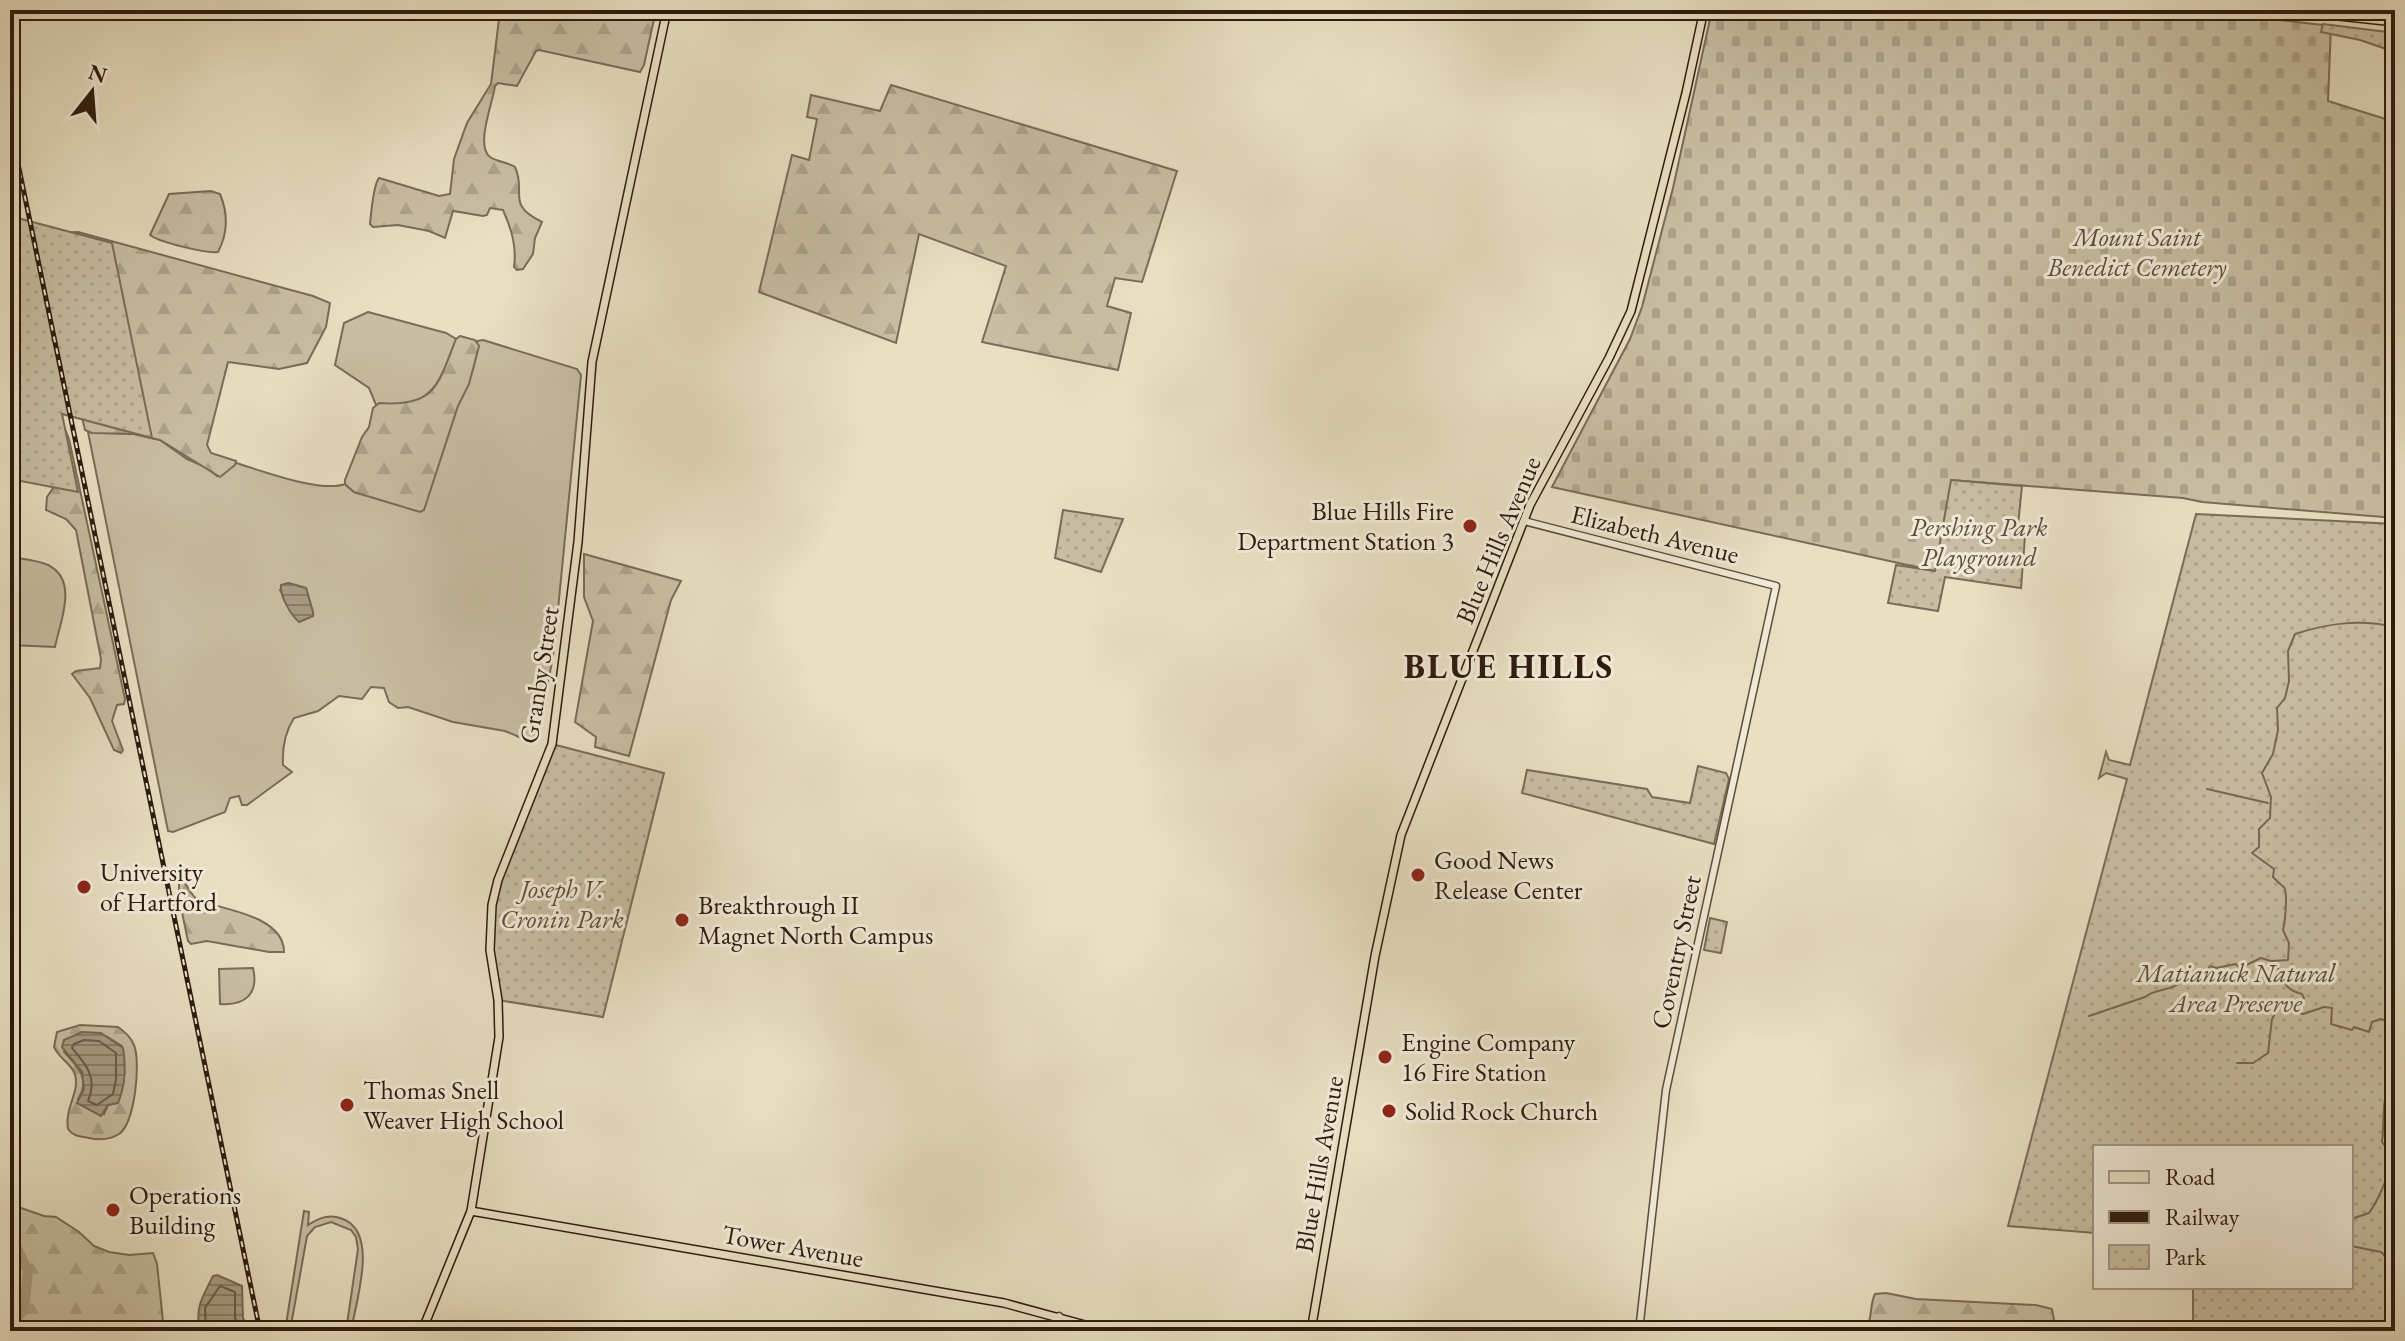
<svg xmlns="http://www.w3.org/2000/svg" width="2405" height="1341" font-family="'EB Garamond',serif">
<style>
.grass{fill:#c9bea4;stroke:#7a6c58;stroke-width:2;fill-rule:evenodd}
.forest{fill:url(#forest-firs);stroke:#7a6c58;stroke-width:2;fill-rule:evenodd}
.cemetery{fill:url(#cemetery-stones);stroke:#7a6c58;stroke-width:2}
.park{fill:url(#park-dots);stroke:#7a6c58;stroke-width:2}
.water{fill:url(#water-rules);stroke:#776855;stroke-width:2}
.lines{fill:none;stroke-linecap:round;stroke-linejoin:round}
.shore{stroke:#6a5c49;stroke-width:2}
.stream{stroke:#776855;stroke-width:2}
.river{stroke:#a99c85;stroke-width:10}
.minor-casing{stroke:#5b4c3a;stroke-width:9}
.major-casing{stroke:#2c1b0d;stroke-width:10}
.minor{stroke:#f1ead8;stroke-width:6}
.major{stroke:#e9dfc3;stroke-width:7}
.rail-casing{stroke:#2c1b0d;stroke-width:5}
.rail{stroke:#f1ead8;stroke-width:2;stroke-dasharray:6;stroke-linecap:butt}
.poi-dot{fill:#8f2418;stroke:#f1ead8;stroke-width:3}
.labels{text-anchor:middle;stroke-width:6;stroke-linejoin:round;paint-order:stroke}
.park-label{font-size:26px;font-style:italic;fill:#5b4c3a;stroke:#f1ead8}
.poi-label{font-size:26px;fill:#2c1b0d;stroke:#f1ead8;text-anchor:start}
.street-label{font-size:26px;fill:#2c1b0d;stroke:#f1ead8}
.district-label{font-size:34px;font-weight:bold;letter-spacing:2px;fill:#2c1b0d;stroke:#f1ead8}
</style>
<defs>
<pattern id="forest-firs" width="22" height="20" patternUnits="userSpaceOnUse" patternTransform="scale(2)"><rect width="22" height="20" fill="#c9bea4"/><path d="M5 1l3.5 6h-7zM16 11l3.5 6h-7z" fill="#ada38c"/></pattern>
<pattern id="cemetery-stones" width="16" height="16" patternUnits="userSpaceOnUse" patternTransform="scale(2)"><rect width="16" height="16" fill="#c9bea4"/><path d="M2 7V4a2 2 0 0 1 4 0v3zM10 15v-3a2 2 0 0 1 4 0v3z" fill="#ada38c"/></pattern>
<pattern id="park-dots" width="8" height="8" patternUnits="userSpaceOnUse" patternTransform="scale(2)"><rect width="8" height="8" fill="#c9bea4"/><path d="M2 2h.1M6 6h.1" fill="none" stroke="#ada38c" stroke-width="1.8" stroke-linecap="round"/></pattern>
<pattern id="water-rules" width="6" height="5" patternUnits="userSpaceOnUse" patternTransform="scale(2)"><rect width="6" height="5" fill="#a99c85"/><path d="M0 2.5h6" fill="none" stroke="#8a7e6b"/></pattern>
</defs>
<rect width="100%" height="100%" fill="#e9dfc3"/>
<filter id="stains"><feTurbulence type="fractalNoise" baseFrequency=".0025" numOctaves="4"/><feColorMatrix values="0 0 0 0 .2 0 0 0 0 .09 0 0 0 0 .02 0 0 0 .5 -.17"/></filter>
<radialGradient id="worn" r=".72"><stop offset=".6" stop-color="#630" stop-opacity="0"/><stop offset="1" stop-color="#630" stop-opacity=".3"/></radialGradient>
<g class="grass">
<path d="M 368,312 L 446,333 L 456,339 C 445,368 438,400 401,405 C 392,406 385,402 376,405 L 369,388 L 335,365 L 344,323 Z"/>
<path d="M 483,340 L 577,369 L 581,375 L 554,650 L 541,723 L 533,739 L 526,740 L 505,731 L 453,722 L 408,707 L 398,708 L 389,702 L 384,688 L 371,687 L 362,699 L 339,696 L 318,711 L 294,718 C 285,732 282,747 283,765 L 292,772 L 247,805 L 242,805 L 239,796 L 230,798 L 225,812 L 173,832 L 168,831 L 88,432 L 134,434 L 160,440 L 187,459 L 208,468 L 217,476 L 223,474 L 236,463 C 263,471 320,493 345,484 L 354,492 L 380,499 C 417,455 478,401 477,341 ZM 288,583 L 306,588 L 313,613 L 285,599 L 280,590 Z"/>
<path d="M 10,557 C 22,559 37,560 48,565 C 79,580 60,622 55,647 L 10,645 Z"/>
<path d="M 253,968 C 259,993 246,1006 220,1004 L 219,969 Z"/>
<path d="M 304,1211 L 309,1212 L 308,1225 C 318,1218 330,1213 343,1219 C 379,1233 356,1301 351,1331 L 346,1331 L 358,1249 L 356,1237 L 351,1230 L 331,1222 L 315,1227 L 307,1236 L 290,1331 L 285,1331 Z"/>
</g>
<g class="forest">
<path d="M 496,10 L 656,10 L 644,65 L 640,72 L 539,50 L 536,51 L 517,86 L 498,83 L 495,86 C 493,102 475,146 490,157 C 497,162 508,162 515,167 C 527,193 505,204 542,222 L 535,238 L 533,254 L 523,269 L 517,270 L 514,267 C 517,246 511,228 503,210 L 490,208 L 487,215 L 483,216 L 453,211 L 445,238 L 429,231 L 398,225 L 373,227 L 370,224 C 371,213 374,184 379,178 L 439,196 L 450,194 L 454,159 L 467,123 L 491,84 L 499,19 Z"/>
<polygon points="891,85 1177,171 1142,282 1115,278 1107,306 1131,313 1118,370 982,342 1006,266 919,234 896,343 759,292 792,155 809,160 817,119 807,117 811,95 880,111"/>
<path d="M 211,191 L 220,194 C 228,213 228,233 218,252 C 207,254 159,242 150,235 L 169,194 Z"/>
<polygon points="78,232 313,296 330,303 326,327 307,363 279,369 228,362 207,445 211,453 236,461 235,465 220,477 160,440 134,434 92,433 85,430 67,354 62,233"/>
<polygon points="10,239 62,422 69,439 125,699 124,704 117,705 112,721 123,750 121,753 114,750 90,698 72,674 76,671 100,668 101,659 76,530 66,519 46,510 47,497 59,479"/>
<path d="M 460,336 L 475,340 L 479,346 L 469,384 L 458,406 L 424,510 L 420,512 L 354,492 L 345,484 L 345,480 L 362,437 L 369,427 L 373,408 L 379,403 C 436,407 438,385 456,339 Z"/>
<polygon points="584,554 681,581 671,600 629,756 595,747 596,737 575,722 593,621 584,597"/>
<path d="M 179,881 L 183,881 C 190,888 190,895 199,901 C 223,909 284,916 284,952 L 269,952 L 207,941 L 191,944 L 188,941 L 179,898 Z"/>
<path d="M 80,1025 L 118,1027 C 124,1031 131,1038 134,1045 C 141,1062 135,1123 119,1134 C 110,1140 99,1140 89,1138 C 80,1136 74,1137 68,1129 C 64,1107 82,1090 74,1072 C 69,1062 58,1057 54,1047 L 57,1032 ZM 106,1036 L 122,1046 L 124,1080 L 117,1103 L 108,1105 L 104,1114 L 78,1099 C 91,1080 78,1066 64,1052 Z"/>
<polygon points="21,1208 44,1216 56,1217 79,1232 94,1246 109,1252 129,1255 153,1253 157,1264 164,1331 10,1331 10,1296 15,1275 10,1265 10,1221"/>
<path d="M 1886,1293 L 1916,1299 L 2036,1305 L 2052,1309 L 2055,1325 L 2054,1331 L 1865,1331 C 1873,1320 1869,1306 1875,1294 Z"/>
</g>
<polygon class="cemetery" points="1712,10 2195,10 2331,26 2328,101 2395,122 2395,518 2202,502 2183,498 1952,480 1935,571 1552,487 1630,339 1642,307 1673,188"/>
<g class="park">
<polygon points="2323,24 2395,33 2395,52 2360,40 2321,32"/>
<polygon points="10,216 112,243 152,438 62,414 78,492 10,479"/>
<polygon points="1951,480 2022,486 2017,535 2025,536 2021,588 1945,577 1938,611 1888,603 1896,565 1935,571"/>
<polygon points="1063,510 1123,519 1101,572 1055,558"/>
<polygon points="2196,514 2395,524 2395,1331 2193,1331 2193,1287 2351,1287 2351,1147 2095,1147 2095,1233 2008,1226 2127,779 2106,773 2099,778 2106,752 2109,760 2130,765"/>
<polygon points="552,744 664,773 603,1017 498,1000 495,987 492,905"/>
<polygon points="1698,766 1726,773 1729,779 1714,844 1522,793 1527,770 1647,789 1652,797 1690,803"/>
<polygon points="1710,918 1727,922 1721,953 1704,950"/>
</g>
<g class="water">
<path d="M 288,583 L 306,588 L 313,612 L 313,616 L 299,622 C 290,614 280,596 281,585 Z"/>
<path d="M 82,1032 L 101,1033 L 123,1048 C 126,1066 125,1086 118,1103 L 108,1105 L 101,1116 L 77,1103 L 84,1089 L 82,1072 L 62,1047 L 64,1040 Z"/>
<path d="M 217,1275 L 242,1286 L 243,1318 L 249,1331 L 199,1331 C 196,1304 202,1299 213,1276 Z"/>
</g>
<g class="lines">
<g class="shore">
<path d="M 84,1040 L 99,1041 L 116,1053 L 116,1079 L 113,1094 L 97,1105 L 88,1101 C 98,1078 86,1064 72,1048 L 74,1044 Z"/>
<polyline points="206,1331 205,1308 220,1286 235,1292 235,1318 241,1331"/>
</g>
<g class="stream">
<polyline points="2207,789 2268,803"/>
<path d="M 2300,1002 L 2304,998 L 2302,994 C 2277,987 2288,976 2272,961 L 2288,960 L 2289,943 L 2283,930 C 2285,922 2288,894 2284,887 C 2283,887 2274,878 2273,877 L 2274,869 L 2252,853 L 2259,847 L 2259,829 L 2270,818 L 2271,797 L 2262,773 L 2273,754 L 2278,730 L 2277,708 L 2285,698 L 2289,681 L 2288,651 L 2295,634 C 2329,623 2360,619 2395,627"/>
<path d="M 2089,1016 L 2145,997 C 2156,987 2172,993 2186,978 L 2192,981 L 2195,973 L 2205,973 L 2210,966 L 2216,968 L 2236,964 L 2240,968 L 2261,958 L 2271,961"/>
<polyline points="2395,1041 2395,1062"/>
<polyline points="2237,1063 2253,1063 2268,1053 2272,1019 2281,1004 2300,1002 2300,1013 2303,1014 2324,1007 2332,1008 2331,1024 2352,1030 2354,1027 2369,1032 2372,1022 2381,1019 2395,1024"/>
<path d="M 2351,1219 L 2369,1213 C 2377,1202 2395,1166 2390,1152 C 2389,1150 2384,1145 2382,1142 C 2385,1120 2380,1092 2395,1075"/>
<polyline points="2351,1246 2381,1252 2395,1266"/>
</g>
<polyline class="river" points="10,1234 28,1271 24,1309 10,1326"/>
<g class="minor-casing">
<g id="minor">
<polyline points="1524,521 1776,586 1666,1090 1639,1331"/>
<polyline points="1054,1331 1059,1316"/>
</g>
</g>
<g class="major-casing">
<g id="major">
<polyline points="2282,10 2395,22"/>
<polyline points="471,1211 1004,1303 1107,1331"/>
<polyline points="422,1331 471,1211 499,1037 498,1000 490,950 492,905 498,880 552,744 578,542 592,362 667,10"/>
<polyline points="1311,1331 1375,956 1401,835 1530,505 1609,358 1631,311 1686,93 1704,10"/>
</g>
</g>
<use href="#minor" class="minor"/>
<use href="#major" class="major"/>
<g class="rail-casing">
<polyline id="rail" points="10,125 260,1331"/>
</g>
<use href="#rail" class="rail"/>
</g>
<g class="poi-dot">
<circle cx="1470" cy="526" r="8"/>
<circle cx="1418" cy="875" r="8"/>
<circle cx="84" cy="887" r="8"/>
<circle cx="682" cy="920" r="8"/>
<circle cx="1385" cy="1057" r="8"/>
<circle cx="347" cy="1105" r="8"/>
<circle cx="1389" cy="1111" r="8"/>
<circle cx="113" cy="1210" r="8"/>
</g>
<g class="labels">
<g class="park-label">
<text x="2137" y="246">Mount Saint<tspan x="2137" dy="30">Benedict Cemetery</tspan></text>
<text x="1979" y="536">Pershing Park<tspan x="1979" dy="30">Playground</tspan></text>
<text x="562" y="898">Joseph V.<tspan x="562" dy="30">Cronin Park</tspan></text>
<text x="2236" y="982">Matianuck Natural<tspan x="2236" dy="30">Area Preserve</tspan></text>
</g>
<g class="poi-label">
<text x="1454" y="520" text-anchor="end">Blue Hills Fire<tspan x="1454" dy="30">Department Station 3</tspan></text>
<text x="1434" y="869">Good News<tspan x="1434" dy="30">Release Center</tspan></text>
<text x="100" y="881">University<tspan x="100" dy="30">of Hartford</tspan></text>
<text x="698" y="914">Breakthrough II<tspan x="698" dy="30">Magnet North Campus</tspan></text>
<text x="1401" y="1051">Engine Company<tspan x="1401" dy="30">16 Fire Station</tspan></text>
<text x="363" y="1099">Thomas Snell<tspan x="363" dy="30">Weaver High School</tspan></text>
<text x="1405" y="1120">Solid Rock Church</text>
<text x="129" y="1204">Operations<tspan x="129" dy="30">Building</tspan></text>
</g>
<g class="street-label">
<text transform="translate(1655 534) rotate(14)" y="9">Elizabeth Avenue</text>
<text transform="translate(1498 540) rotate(-67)" y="9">Blue Hills Avenue</text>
<text transform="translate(539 675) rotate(-81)" y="9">Granby Street</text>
<text transform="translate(1676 952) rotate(-78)" y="9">Coventry Street</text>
<text transform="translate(1319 1164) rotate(-80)" y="9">Blue Hills Avenue</text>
<text transform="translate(793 1246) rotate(10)" y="9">Tower Avenue</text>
</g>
<g class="district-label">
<text x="1509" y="678">BLUE HILLS</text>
</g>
</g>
<rect width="2405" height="1341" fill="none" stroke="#e9dfc3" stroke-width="40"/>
<rect x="12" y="12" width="2381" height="1317" fill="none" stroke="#2c1b0d" stroke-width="4"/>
<rect x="20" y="20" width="2365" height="1301" fill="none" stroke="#2c1b0d" stroke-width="2"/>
<rect x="2093" y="1145" width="260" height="144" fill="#f1ead8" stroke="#a29787" stroke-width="2"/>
<rect x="2109" y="1171" width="40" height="12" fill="#e9dfc3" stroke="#a29787" stroke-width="2"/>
<text x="2165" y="1185" font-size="24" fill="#2c1b0d">Road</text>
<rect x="2109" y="1211" width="40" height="12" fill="#2c1b0d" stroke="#a29787" stroke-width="2"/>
<text x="2165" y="1225" font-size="24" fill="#2c1b0d">Railway</text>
<rect x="2109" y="1245" width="40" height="24" fill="url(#park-dots)" stroke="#a29787" stroke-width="2"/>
<text x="2165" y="1265" font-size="24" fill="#2c1b0d">Park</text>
<g transform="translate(92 92) rotate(17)" stroke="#f1ead8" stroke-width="6" paint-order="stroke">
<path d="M0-6L14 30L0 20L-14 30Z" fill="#2c1b0d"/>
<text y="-12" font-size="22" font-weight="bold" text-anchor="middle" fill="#2c1b0d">N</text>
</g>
<rect width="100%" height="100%" filter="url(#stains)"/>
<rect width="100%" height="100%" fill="url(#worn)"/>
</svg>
